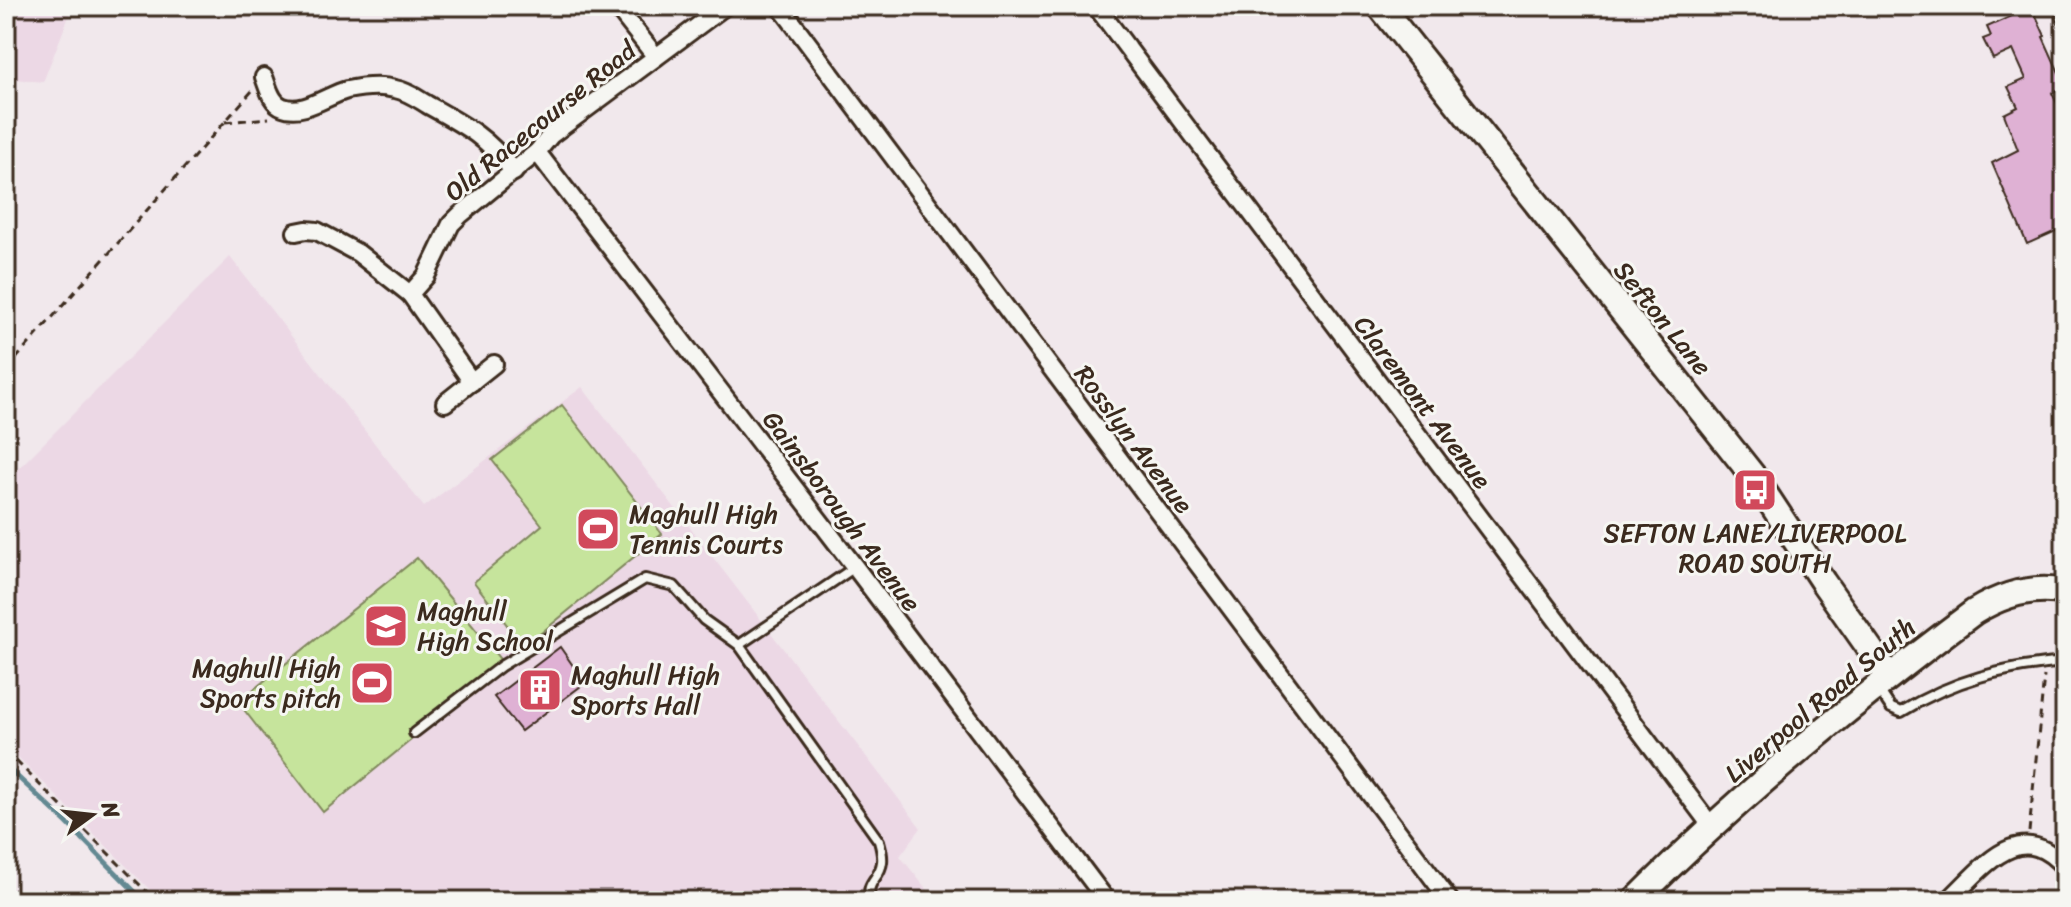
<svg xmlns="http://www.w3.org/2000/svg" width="2071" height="907" font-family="Sriracha,sans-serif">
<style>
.built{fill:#ecd8e5}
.green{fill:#c6e49c;stroke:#80875d;stroke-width:2}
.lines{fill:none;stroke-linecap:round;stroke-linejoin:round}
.stream{stroke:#638992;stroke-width:5}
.building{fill:#dfb1d4;stroke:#3b2a1e;stroke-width:2}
.lane-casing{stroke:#3b2a1e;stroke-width:14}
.street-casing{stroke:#3b2a1e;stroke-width:22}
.secondary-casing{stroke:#3b2a1e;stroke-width:30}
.path{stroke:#3b2a1e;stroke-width:3;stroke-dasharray:8 6;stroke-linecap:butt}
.lane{stroke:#f6f6f2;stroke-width:8}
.street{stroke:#f6f6f2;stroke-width:16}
.secondary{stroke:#f6f6f2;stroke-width:24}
.labels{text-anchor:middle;stroke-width:6;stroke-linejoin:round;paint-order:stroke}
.street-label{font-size:26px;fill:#3b2a1e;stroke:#f6f6f2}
.poi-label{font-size:26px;fill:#3b2a1e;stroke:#f6f6f2;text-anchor:start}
</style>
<rect width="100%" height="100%" fill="#f1e8ec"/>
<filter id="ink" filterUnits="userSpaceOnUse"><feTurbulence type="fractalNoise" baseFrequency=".0125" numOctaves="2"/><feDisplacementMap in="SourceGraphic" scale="16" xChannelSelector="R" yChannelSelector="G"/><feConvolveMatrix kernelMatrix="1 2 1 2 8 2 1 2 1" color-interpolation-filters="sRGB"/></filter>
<g filter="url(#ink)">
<g class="built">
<polygon points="6,6 73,6 43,82 6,78"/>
<polygon points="230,257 424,507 582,387 921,828 900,856 936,901 161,901 6,745 6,481"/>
</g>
<g class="green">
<polygon points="562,405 662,534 524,647 474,582 542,525 492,460"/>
<polygon points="417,558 504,664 323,812 238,702"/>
</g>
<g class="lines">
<polyline class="stream" points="6,766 67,823 144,901"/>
</g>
<g class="building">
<polygon points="2032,7 2045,36 2043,37 2065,86 2052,93 2065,120 2065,227 2027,244 1992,163 2018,150 2004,114 2018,107 2008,87 2026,79 2013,50 1993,59 1983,39 1991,36 1987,27"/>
<polygon points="560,647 585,683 521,731 494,697"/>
</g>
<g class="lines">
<g class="lane-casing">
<g id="lane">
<polyline points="2061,16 2065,24"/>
<polyline points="2065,391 2065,407"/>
<path d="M 739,645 L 879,841 C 881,848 883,855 882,862 C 880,880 864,881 871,901"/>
<path d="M 1879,690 L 1891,708 L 1901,712 C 1953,680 2005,667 2065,662"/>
<polyline points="414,733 501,666 645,579 674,586 704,620 739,645 855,567"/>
</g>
</g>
<g class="street-casing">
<g id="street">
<polyline points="616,6 656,57"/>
<polyline points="780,6 1450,901"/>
<polyline points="1096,6 1712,827"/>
<path d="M 264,77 C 268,87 271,103 283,107 C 303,115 328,95 347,90 C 362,87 380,85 395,89 C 407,91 418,99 428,105 C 466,126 487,137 514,172"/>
<polyline points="537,152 855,567 1107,901"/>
<polyline points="296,232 306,230 317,231 358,253 410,294 472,382"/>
<polyline points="410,294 426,276 451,224 460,215 537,152 551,135 725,6"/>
<polyline points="445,403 494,364"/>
<path d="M 1948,901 C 1983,868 2020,815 2065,868"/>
</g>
</g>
<g class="secondary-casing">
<g id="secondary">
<polyline points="1380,6 1754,477 1823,582 1889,676"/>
<path d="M 1635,901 C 1740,795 1855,701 1974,612 C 2002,595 2032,585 2065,592"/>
</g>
</g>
<g class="path">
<polyline points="225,122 269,118"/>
<polyline points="6,370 252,91"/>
<polyline points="6,751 156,901"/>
<polyline points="2029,832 2044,676"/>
</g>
<use href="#lane" class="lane"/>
<use href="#street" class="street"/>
<use href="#secondary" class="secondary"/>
</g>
</g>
<defs>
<g id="bus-square" transform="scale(2.3)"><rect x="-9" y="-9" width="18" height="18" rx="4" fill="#d1495b" stroke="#f6f6f2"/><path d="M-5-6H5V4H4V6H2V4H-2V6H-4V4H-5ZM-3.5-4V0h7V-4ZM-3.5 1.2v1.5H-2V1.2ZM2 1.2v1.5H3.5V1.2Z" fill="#fff"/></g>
<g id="stadium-square" transform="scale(2.3)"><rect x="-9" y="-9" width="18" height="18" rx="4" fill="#d1495b" stroke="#f6f6f2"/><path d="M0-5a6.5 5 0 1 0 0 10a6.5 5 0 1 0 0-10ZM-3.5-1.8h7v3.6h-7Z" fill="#fff"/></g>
<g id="school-square" transform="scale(2.3)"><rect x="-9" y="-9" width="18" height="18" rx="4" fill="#d1495b" stroke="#f6f6f2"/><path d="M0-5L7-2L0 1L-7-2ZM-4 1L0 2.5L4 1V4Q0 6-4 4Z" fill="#fff"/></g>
<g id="building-square" transform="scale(2.3)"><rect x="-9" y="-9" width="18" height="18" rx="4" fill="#d1495b" stroke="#f6f6f2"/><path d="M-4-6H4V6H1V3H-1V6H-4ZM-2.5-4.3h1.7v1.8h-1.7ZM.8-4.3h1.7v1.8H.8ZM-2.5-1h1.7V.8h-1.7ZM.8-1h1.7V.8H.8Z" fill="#fff"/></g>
</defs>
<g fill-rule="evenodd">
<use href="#bus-square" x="1755" y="490"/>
<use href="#stadium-square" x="598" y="529"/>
<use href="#school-square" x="386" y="626"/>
<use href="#stadium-square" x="372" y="683"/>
<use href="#building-square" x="540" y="690"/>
</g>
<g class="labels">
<g class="street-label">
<text transform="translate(540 121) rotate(-39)" y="9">Old Racecourse Road</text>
<text transform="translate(1663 318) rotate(51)" y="9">Sefton Lane</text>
<text transform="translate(1423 402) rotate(53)" y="9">Claremont Avenue</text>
<text transform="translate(1134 439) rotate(53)" y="9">Rosslyn Avenue</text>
<text transform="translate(842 511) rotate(53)" y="9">Gainsborough Avenue</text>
<text transform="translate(1820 700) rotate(-40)" y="9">Liverpool Road South</text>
</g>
<g class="poi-label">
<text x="629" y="523">Maghull High<tspan x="629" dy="30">Tennis Courts</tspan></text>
<text x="1755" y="542" text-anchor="middle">SEFTON LANE/LIVERPOOL<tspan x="1755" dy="30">ROAD SOUTH</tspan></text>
<text x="417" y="620">Maghull<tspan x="417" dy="30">High School</tspan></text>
<text x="341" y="677" text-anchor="end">Maghull High<tspan x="341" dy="30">Sports pitch</tspan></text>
<text x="571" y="684">Maghull High<tspan x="571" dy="30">Sports Hall</tspan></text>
</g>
</g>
<rect width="2071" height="907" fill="none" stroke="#f6f6f2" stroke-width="32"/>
<rect x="16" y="16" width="2039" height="875" fill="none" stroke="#3b2a1e" stroke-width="3" filter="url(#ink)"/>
<g transform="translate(92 815) rotate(75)" stroke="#f6f6f2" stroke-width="6" paint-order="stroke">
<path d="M0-6L14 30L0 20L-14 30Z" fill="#3b2a1e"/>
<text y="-12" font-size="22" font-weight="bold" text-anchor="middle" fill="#3b2a1e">N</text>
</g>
</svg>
